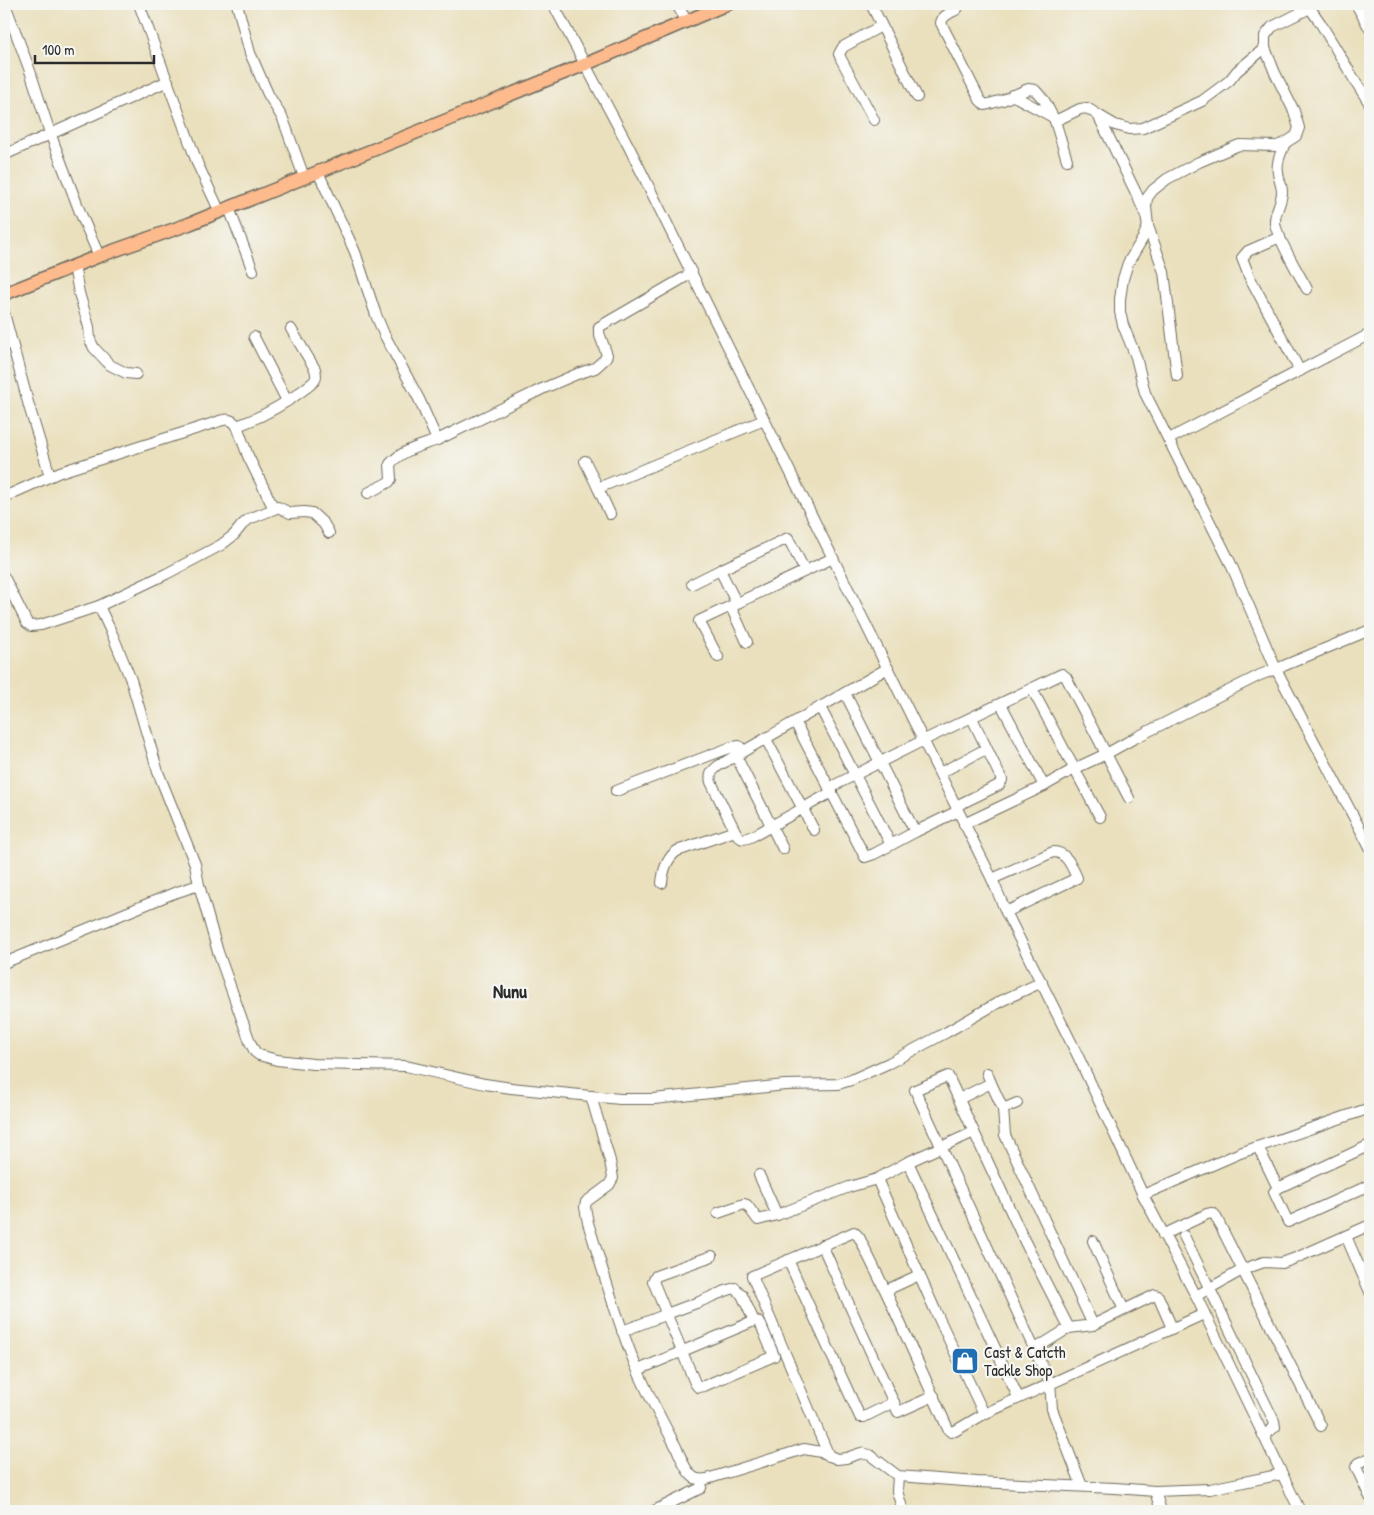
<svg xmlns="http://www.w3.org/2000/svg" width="1374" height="1515" font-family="'Patrick Hand',sans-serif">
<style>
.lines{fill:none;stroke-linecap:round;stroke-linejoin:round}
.minor-casing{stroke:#6e6a5e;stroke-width:12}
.major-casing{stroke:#6e6a5e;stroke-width:15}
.minor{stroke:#fff;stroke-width:10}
.major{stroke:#fcba8d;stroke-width:12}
.labels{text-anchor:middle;stroke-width:4.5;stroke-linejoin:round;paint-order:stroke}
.poi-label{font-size:16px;fill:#2b2b2b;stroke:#f6f6f2;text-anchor:start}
.quarter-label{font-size:19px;font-weight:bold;fill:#2b2b2b;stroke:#f6f6f2}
</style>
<rect width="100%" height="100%" fill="#f6f6f2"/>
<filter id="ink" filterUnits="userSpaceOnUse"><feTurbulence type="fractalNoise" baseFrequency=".02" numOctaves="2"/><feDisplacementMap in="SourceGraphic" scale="10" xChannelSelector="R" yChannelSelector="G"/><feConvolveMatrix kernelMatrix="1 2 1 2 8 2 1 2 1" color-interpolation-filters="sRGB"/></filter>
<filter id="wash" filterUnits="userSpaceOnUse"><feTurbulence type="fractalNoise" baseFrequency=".0096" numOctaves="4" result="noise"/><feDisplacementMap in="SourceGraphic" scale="20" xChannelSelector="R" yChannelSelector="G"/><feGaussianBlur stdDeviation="1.12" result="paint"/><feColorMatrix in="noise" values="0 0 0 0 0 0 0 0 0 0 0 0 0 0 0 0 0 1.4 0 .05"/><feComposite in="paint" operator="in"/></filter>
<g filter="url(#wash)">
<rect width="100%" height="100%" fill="#eae0bd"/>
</g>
<g filter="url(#ink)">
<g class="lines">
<g class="minor-casing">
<g id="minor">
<polyline points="5,4 30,71 50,133 80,212 99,256"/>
<polyline points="139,4 198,165 220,212"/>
<polyline points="237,4 250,53 268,94 283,119 304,177"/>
<polyline points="553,4 629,147 992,879 1006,912 1076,1052 1143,1195 1196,1296 1300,1511"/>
<polyline points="676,4 687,21"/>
<polyline points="871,4 917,97"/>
<path d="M 959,4 L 957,9 C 951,13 942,15 941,23 L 980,100 L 985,105 L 1003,100 L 1028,89 L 1035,90 L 1044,100 L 1055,121 L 1080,109 L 1087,108 L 1098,115 L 1137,195 L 1146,216 L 1148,226 L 1143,238 L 1128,263 L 1123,279 L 1120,299 L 1120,312 L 1123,325 L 1136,357 L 1145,393 L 1230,562 L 1276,669 L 1370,630"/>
<polyline points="1356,4 1370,29"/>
<polyline points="1308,5 1321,24 1354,79 1370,104"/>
<polyline points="1012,95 1051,116"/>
<polyline points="1098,115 1115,125 1130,129 1143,128 1202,101 1229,81 1237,71 1265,48"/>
<polyline points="874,120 841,59 839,54 843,47 881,26"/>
<polyline points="1055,121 1067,160"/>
<path d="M 1285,143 C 1281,153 1276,162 1278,173 C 1279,180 1282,186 1282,192 C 1282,203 1274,212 1275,223 C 1276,236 1300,276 1307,289"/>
<polyline points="4,155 168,81"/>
<polyline points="318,172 355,252 376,315 384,334 419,399 437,440 542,389 577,374 595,368 605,359 607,355 599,333 599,327 692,273"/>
<polyline points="229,208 253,271"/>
<polyline points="1280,237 1248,251 1242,258 1249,276 1300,371"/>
<polyline points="74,266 79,293 89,327 90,340 94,348 110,365 126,373 136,374"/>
<polyline points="4,313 29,406 50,476"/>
<polyline points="254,337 287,401"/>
<polyline points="1177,376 1164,272 1148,226 1146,207 1147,198 1153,190 1167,179 1199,162 1239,145 1277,146 1285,143 1296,136 1299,128 1294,111 1275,73 1265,48 1265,36 1272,27 1310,8"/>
<path d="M 237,426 C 262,417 285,404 306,388 C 308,386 313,383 315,380 C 317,377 316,373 315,369 L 291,329"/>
<polyline points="1169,439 1370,334"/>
<polyline points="585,461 598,488 764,420"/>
<polyline points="598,488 610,514"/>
<path d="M 368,493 L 389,482 L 391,479 L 390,464 C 402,450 421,446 437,440"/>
<path d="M 4,497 L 60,472 L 214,423 C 223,420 231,416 237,426 L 248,456 L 274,509 L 249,519 L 242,525 L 234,535 L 221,545 L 166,574 L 99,606 L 41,625 L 31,626 L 27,623 L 4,577"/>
<polyline points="274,509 278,507 290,513 304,512 312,513 324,524 329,533"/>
<polyline points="692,584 720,570"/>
<polyline points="737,604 720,570 788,538 805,571"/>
<polyline points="99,606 113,636 131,680 158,772 195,864 199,885 218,952 250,1042 255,1052 259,1055 277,1060 313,1064 406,1066 485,1084 511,1088 620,1099 654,1099 785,1085 838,1084 851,1080 889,1063 947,1032 1001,1001 1042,982"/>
<polyline points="731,607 747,642"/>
<polyline points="718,657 699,621 833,558"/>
<polyline points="1032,689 1100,817"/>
<polyline points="845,693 915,832"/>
<polyline points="1001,704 1044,786"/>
<polyline points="820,707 891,845"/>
<polyline points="795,722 865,857 874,854 915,832 958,811"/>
<polyline points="766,739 814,830"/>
<polyline points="736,756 783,849"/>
<polyline points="940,773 986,749"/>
<polyline points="829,788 924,740 1062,674 1066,677 1129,798"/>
<polyline points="616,791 729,748 739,746 744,751"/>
<path d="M 832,792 L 757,834 C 745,839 742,843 735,831 L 711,782 C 709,774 712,771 718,766 L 888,668"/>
<polyline points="956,806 999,785 1002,780 972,718"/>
<polyline points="964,824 1044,786 1074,769 1106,754 1133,739 1260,675 1276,669 1370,848"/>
<path d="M 992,879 L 1053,852 C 1067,852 1072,867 1077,878 L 1006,912"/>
<path d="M 662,883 C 663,872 667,858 677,851 L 735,831"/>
<polyline points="4,963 174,893 199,885"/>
<polyline points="987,1073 991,1083"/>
<path d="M 591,1096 L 610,1161 L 613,1178 L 609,1185 L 586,1202 L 585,1207 L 588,1223 C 603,1270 616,1318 635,1364 C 646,1391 660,1417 674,1443 C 680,1453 683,1468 692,1476 C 696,1480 701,1480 707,1479 L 804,1449 L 821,1452 L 837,1459 L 846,1458 L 861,1453 L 870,1455 L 898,1476 L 977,1482 L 1115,1488 L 1155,1491 L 1210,1489 L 1282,1474"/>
<polyline points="959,1099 991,1083 1003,1109 1005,1135 1093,1325"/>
<polyline points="1003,1109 1017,1103"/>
<polyline points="1370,1145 1278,1188 1274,1192 1288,1222 1370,1185"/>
<polyline points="1258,1147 1278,1188"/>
<polyline points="908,1162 1018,1397"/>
<polyline points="759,1175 777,1215"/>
<polyline points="877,1179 935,1310 984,1414 1204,1314"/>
<polyline points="1143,1195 1240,1153 1370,1108"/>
<polyline points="718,1213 744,1204 747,1205 758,1220 777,1215 849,1187 877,1179 908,1162 974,1132"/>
<polyline points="1163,1235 1207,1214 1212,1213 1215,1215 1321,1426"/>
<polyline points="1184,1236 1274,1421 1275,1427 1263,1436"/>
<polyline points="1346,1236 1370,1292"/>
<polyline points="1093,1241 1124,1310"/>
<polyline points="822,1245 898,1412 934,1396"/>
<polyline points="788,1260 860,1417 864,1417 894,1402"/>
<polyline points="919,1275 891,1288 888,1292 888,1296 948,1429 951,1432 955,1431 984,1414"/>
<polyline points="1196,1296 1244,1269 1264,1262 1282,1263 1296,1258 1370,1225"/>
<polyline points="1069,1328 1025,1242 948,1076 915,1090 1050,1383 1052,1409 1082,1486"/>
<path d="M 622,1331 C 648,1322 673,1311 699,1302 C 711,1297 723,1291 735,1288 L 742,1295 L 754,1321 L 758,1322 L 761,1325 L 774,1356 L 704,1386 L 698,1387 L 695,1383 L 653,1281 L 656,1276 L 712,1256"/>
<polyline points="1035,1349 1069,1328 1093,1325 1155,1295 1158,1296 1172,1328"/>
<polyline points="638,1370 754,1321"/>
<polyline points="829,1456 752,1276 854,1232 859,1237 888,1296"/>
<polyline points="1370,1458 1358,1463 1356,1467 1370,1497"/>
<polyline points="898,1476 897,1491 903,1511"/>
<polyline points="1155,1491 1161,1511"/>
<polyline points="654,1511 701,1488 702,1480"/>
</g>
</g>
<g class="major-casing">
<polyline id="major" points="4,294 99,256 189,224 586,64 727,4"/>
</g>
<use href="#minor" class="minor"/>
<use href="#major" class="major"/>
</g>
</g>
<defs>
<g id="shop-square" transform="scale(1.4375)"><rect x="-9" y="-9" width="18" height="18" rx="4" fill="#1f6fb2" stroke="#f6f6f2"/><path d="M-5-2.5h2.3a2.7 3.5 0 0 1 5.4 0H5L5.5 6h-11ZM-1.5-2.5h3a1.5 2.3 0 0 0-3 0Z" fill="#fff"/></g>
</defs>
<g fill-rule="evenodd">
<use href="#shop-square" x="965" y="1361"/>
</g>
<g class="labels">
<g class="poi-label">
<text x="984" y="1358">Cast &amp; Catcth<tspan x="984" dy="18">Tackle Shop</tspan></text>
</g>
<g class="quarter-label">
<text x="510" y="998">Nunu</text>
</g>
</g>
<rect width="1374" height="1515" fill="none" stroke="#f6f6f2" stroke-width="20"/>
<path d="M35 55v8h119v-8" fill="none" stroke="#2b2b2b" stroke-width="2.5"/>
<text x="42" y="55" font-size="15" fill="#2b2b2b" stroke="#f6f6f2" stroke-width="4" paint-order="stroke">100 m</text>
</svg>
